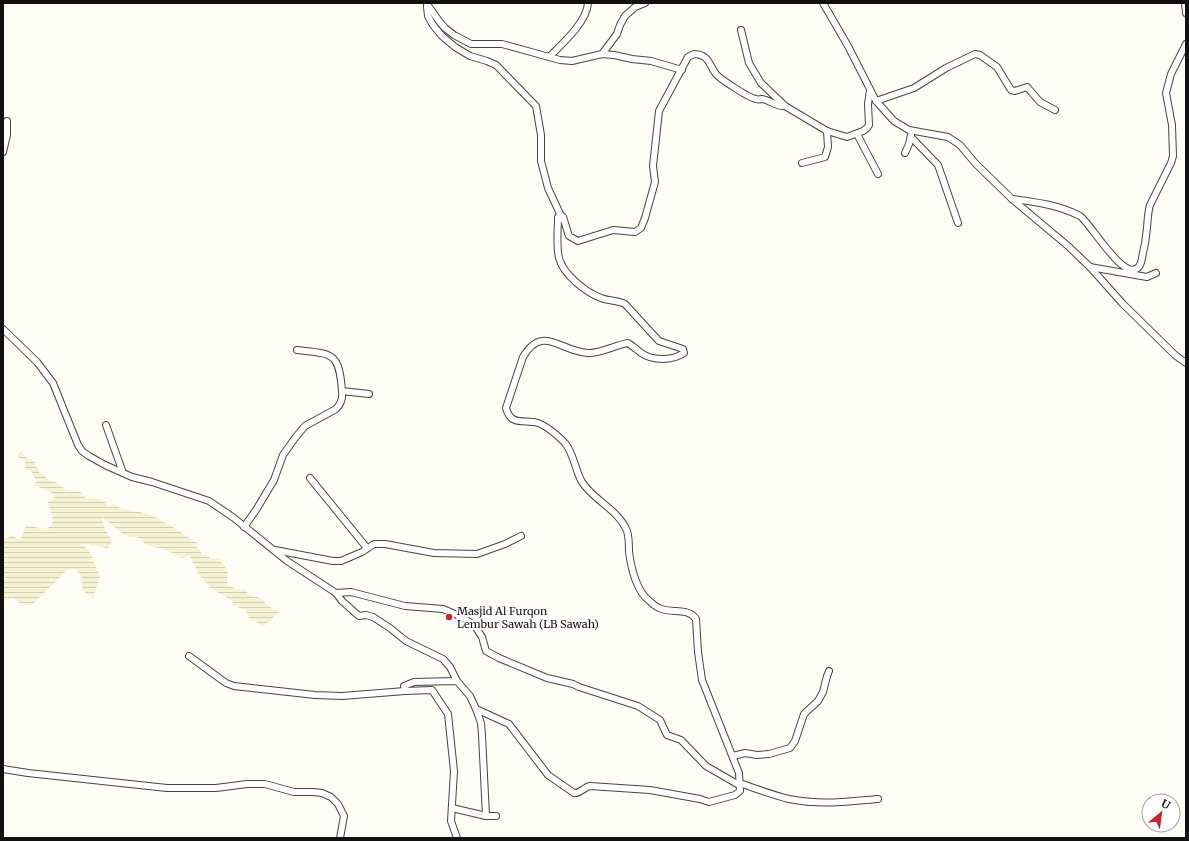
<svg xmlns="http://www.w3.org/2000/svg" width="1189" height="841" font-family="Merriweather,serif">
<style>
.farmland{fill:url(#farmland-rules)}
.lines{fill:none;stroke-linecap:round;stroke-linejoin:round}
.minor-casing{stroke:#444;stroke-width:8}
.minor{stroke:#fff;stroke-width:6}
.poi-dot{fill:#c4262e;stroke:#fff;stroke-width:1.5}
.labels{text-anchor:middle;stroke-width:4;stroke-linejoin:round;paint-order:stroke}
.poi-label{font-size:11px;fill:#111;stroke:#fff;text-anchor:start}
</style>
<defs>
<pattern id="farmland-rules" width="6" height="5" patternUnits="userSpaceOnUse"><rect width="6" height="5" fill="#f6f3d4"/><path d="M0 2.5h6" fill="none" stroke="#d2cfb5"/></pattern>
</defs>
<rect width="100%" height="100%" fill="#fffdf5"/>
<polygon class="farmland" points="21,452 27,458 33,460 40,474 42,473 51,482 54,481 66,490 81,492 85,498 95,498 105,501 109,507 113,503 120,508 149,514 171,526 197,543 197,547 202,554 211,558 219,559 228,571 227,585 240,590 246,589 248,595 260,598 268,606 279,612 264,626 249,618 245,609 233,606 232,601 209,587 199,574 189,555 182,558 164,549 147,545 137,537 127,537 102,517 103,524 108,535 112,540 108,548 78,543 89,550 100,577 93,598 83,591 81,575 75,569 67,570 31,606 21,604 13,598 3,601 3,582 6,579 3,575 3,540 12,536 20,540 26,526 48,529 53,521 48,502 51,501 56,495 34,485 37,481 31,471 25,469 25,461 16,456"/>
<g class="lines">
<g class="minor-casing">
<g id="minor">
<polyline points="823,3 848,46 876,101 894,121 909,130 948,137 960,145 976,164 1012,199 1068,246 1090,267 1123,304 1175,355 1186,363"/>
<polyline points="1185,3 1186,13"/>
<polyline points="427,4 439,21 445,28 454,35 471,44 502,44 560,60 572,61 602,54 614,55 632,59 651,61 682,70"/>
<polyline points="427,7 428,16 433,25 442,36 455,47 470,56 487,61 496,65 536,106 541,135 541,161 548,188 561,216"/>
<polyline points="741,30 749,63 761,83 785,106 827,131 847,137 863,131 867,128 869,125 868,104 870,90"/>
<polyline points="602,54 617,34 620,25 625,16 635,7 645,3"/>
<path d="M 549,57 C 562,44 587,22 588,3"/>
<polyline points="876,101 914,88 946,68 975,54 980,55 997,67 1011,90 1015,91 1027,87 1040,102 1055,110"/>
<polyline points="857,134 878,174"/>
<polyline points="911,137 938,165 958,223"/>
<polyline points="3,152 7,135 7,121"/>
<polyline points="905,153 909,144 911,135"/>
<polyline points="802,163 825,157 828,147 827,131"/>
<path d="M 1012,199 C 1036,202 1059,205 1080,216 C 1090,222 1127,288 1140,265 C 1142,261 1142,257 1143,253 C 1144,247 1146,241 1146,235 C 1148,225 1147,215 1150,205 L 1171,163 L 1173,156 L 1172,125 L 1166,93 L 1171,74 L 1186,44"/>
<polyline points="1090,267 1147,277 1156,273"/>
<polyline points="3,329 37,362 53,383 78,445 82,451 89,456 105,465 132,477 152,482 209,501 234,518 287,561 336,593 351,592 405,606 443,609 462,617 475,626 482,637 486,651 499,658 547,678 573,684 579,687 638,706 660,720 667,735 681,740 706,766 739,785"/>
<path d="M 297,350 C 333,354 339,352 342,391"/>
<polyline points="106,425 123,473"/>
<polyline points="310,478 367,548"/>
<path d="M 244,527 L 256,510 L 274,480 L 283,455 L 295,438 L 305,426 L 336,409 C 341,404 343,398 342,391 L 369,394"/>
<polyline points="275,550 333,561 341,561 362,552 374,544 385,544 434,553 477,554 505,544 521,536"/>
<polyline points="336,593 342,601 359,616 366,615 373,617 390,628 406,641 443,659 450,667 457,681"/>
<polyline points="189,656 226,683 234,686 315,695 342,696 405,691"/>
<polyline points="476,709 481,723 482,735 486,816"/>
<polyline points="733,756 745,753 757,755 769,754 790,748 795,741 804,714 818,701 823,692 827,676 829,671"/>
<polyline points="3,769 28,773 167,788 216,788 247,784 265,784 294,792 313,792 322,793 331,797 338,804 344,816 340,838"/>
<path d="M 739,783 C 755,788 772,795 789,799 C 819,805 848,802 878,799"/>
<polyline points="452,808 486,816 496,816"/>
<path d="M 457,838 L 451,821 L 454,771 L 448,714 L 432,690 L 405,691 L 404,686 L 414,682 L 457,681 L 470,696 L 476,709 L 509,724 L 548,775 L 574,793 C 580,794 584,787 590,786 L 650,790 L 700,799 L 709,802 L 735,795 L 740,791 L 739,773 L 702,680 L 698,652 L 696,619 C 688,607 671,614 659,608 C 654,606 650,601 645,597 C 635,585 631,567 629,552 C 629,545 629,537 627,531 C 618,509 594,501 582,482 C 575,470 574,454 565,443 C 559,437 547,426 538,423 C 525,419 511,427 506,408 L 523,357 C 543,323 562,353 589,353 C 601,353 616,345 628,343 C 633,346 637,350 641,353 C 653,361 672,361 684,353 L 683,349 L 659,341 L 625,304 C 618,300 608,301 601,298 C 585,292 563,274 559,258 C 556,246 558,229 558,217 L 560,215 L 563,217 L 569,236 L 578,241 L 613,230 L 635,232 L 641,228 L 645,218 L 655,182 L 653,166 L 659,111 L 688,57 L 694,54 C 710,55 708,64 716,74 C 720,79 749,98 756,99 C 758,100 760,99 762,99 C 770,100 776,107 785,106"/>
</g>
</g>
<use href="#minor" class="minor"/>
</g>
<circle class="poi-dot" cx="449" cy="617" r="4"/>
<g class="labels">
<g class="poi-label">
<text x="457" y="615">Masjid Al Furqon<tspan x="457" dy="13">Lembur Sawah (LB Sawah)</tspan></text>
</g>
</g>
<rect width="1189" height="841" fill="none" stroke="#111111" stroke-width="8"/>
<g transform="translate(1161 813) rotate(29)"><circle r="19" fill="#ffffff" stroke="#a0a0a0"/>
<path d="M0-3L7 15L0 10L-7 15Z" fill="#c4262e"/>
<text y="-6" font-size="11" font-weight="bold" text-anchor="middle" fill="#111111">U</text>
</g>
</svg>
